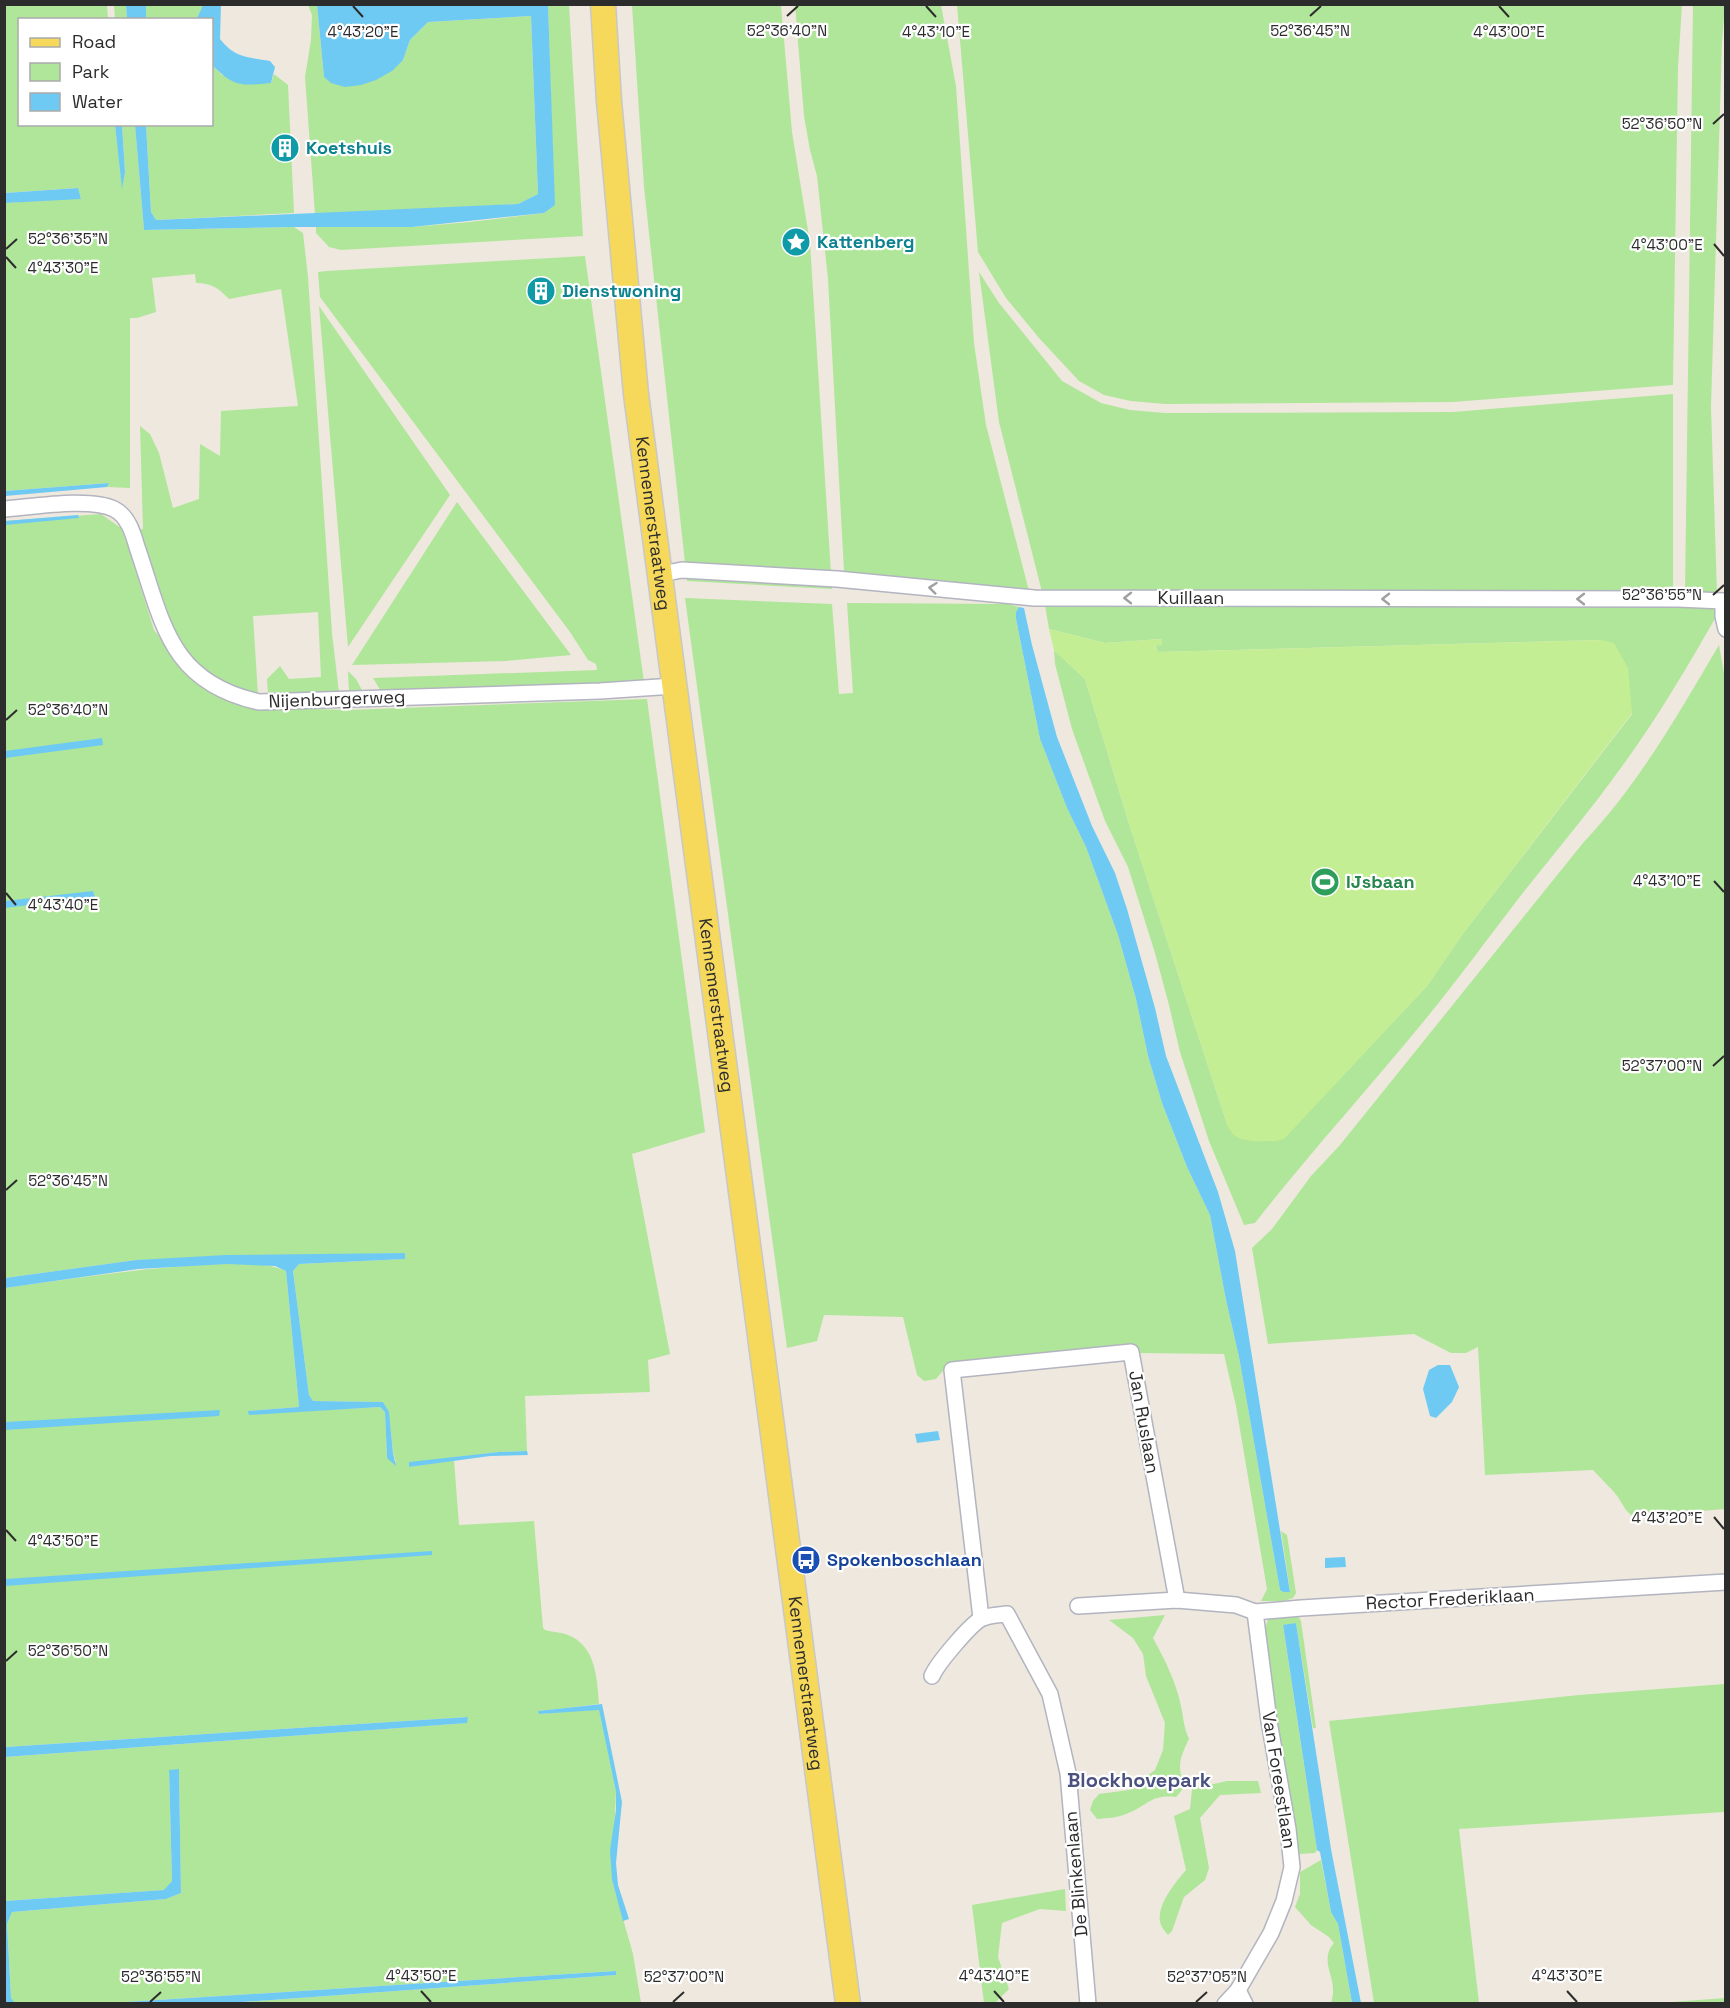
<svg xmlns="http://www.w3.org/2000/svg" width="1730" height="2008" font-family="'Space Grotesk',sans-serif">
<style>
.green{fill:#b0e699}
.pitch{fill:#c4ee94}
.water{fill:#6ecaf3}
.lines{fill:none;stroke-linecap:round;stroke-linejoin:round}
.street-casing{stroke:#b2b4c0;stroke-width:18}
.primary-casing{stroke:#c8c8c8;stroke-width:27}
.street{stroke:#fff;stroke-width:15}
.primary{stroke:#f6d85b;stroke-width:24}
.oneway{stroke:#a0a0a0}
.ticks{fill:none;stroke:#2c2c2c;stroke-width:2}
.labels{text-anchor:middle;stroke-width:4.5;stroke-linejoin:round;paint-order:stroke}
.culture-label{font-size:18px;font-weight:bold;fill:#0d838f;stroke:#fff;text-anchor:start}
.street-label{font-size:18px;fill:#2c2c2c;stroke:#fff}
.leisure-label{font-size:18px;font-weight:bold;fill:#27864d;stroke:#fff;text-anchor:start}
.transit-label{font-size:18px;font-weight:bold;fill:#164399;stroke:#fff;text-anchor:start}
.neighbourhood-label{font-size:20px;font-weight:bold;fill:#4a517f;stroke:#fff}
.ticks-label{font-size:15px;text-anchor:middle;fill:#2c2c2c;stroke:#fff;stroke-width:4.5;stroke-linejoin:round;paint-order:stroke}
</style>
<rect width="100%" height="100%" fill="#eee8de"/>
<g class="green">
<path d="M 5,5 L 107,5 L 108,19 L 20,20 L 20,124 L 115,125 L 122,186 L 125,172 L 122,125 L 135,125 L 144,230 L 294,227 L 303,233 L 308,277 L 332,633 L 339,693 L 268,694 L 267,679 L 280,666 L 289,679 L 321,677 L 318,612 L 253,616 L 258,695 L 244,693 L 211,678 L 188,659 L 172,635 L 136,530 L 143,529 L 140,426 L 150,434 L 159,453 L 173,508 L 199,499 L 200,444 L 220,456 L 221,411 L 298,406 L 281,289 L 229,299 C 218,288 212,283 196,283 L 195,274 L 152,278 L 156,312 L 137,318 L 130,318 L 130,488 L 107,487 L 108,483 L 5,491 L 5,203 L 81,198 L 77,188 L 5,193 Z"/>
<polygon points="114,5 126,5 127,19 115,19"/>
<polygon points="146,5 203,5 197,18 146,19"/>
<polygon points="308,5 317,5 324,77 403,60 410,40 428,22 531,16 538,194 518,204 315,214 305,77 311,40 312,15"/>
<polygon points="548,5 569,5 583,236 341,250 329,247 316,233 316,227 412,227 470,222 544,213 554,205"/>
<polygon points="632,5 781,5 792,132 810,243 832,589 687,581 644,187"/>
<polygon points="795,5 941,5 956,86 974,343 986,425 1029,591 845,589 828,279 817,176 810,150 804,116"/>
<polygon points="957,5 1682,5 1678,67 1673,385 1453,402 1165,404 1131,401 1104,395 1079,381 1039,338 1006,298 978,252"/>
<polygon points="1693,5 1725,5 1722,42 1711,407 1717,593 1685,592"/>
<polygon points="212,65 222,75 271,83 274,74 288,85 294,213 156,220 151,212 146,125 212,124"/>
<polygon points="585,256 644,682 382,693 373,678 597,670 596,664 588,660 570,632 320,297 318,272 327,271"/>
<polygon points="979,272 999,303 1062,381 1101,403 1130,410 1165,413 1453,412 1673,394 1673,592 1042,592 999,422"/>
<polygon points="319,306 450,495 348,647"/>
<polygon points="457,502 571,655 506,661 352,665"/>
<path d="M 101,514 L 121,528 L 128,547 L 154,630 L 184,667 L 284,708 L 347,710 L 647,699 L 705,1132 L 632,1154 L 670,1354 L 648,1360 L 650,1392 L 525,1396 L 527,1451 L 499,1452 L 409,1463 L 409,1467 L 454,1460 L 459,1525 L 534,1521 L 543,1628 L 545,1630 C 552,1632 561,1632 568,1635 C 596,1646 597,1678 599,1704 L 539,1711 L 539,1714 L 599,1709 L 616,1792 L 612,1880 L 633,1954 L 641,2003 L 229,2003 L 616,1975 L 616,1971 L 110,2003 L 15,2003 L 11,1998 L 7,1924 L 12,1912 L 166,1899 L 181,1893 L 179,1770 L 169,1771 L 172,1881 L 165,1890 L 5,1901 L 5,1757 L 466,1723 L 468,1717 L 5,1747 L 4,1288 C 70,1279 134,1269 200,1265 C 226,1264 263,1260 286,1271 L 299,1407 L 249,1411 L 249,1414 L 380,1407 L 385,1412 L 387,1458 L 396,1462 C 389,1442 394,1420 383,1402 L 313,1401 L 309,1395 L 293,1271 L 299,1264 L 404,1259 L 405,1253 L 136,1260 L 5,1278 L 5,521 Z"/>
<polygon points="685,598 832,604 839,694 853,693 847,603 1008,604 1019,607 1016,612 1016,619 1040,739 1067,808 1086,847 1118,935 1136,999 1148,1056 1162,1103 1187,1167 1210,1215 1226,1300 1239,1357 1280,1590 1283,1592 1290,1591 1281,1531 1287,1535 1296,1593 1293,1598 1284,1601 1261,1601 1267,1589 1236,1406 1224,1354 1140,1353 1130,1346 947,1366 936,1379 924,1381 917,1375 903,1317 824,1315 817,1341 787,1348"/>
<path d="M 1045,605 L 1677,606 L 1717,607 L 1717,615 C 1688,666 1658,717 1623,765 C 1591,810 1556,851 1522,894 C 1488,938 1455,984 1419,1027 C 1365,1093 1308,1155 1255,1223 L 1244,1225 L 1209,1141 L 1180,1052 L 1169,1005 L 1155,953 L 1128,867 L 1105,821 L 1072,729 L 1055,664 L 1054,650 L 1085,679 L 1131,830 L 1227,1124 L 1242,1139 L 1273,1141 L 1284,1138 L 1427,986 L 1462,935 L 1632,714 L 1601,640 L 1158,652 L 1155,645 L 1162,645 L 1161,639 L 1105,643 L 1049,629 Z"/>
<path d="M 1719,645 L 1726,684 L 1725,1509 L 1651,1515 C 1627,1524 1626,1506 1614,1492 C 1607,1485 1600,1477 1593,1470 L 1485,1475 L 1478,1347 L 1466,1353 L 1451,1353 L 1414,1334 L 1268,1344 L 1252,1248 L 1272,1229 L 1311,1176 L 1340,1145 L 1583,843 C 1638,785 1679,713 1719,645 Z"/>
<polygon points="348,671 356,679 364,694 349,693"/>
<path d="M 1165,1615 L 1153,1638 C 1165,1660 1176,1682 1181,1706 C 1184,1720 1183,1725 1189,1739 C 1181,1755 1175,1769 1186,1785 L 1176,1797 C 1150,1794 1148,1806 1126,1814 C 1117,1818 1108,1818 1097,1819 L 1090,1810 L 1093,1801 L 1099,1794 L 1129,1790 L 1155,1770 L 1163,1750 L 1165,1723 L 1146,1676 L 1143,1654 L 1133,1638 L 1109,1620 Z"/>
<polygon points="1298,1616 1301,1621 1316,1728 1313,1728 1296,1623 1283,1626 1317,1850 1315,1853 1299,1854 1297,1843 1279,1741 1266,1643 1265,1629 1268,1619"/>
<polygon points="1725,1684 1725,1812 1459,1829 1479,2003 1374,2003 1329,1721 1579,1695"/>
<path d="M 1227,1781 L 1258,1781 L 1261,1793 L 1220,1795 L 1200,1818 L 1209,1868 L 1205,1880 L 1184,1897 L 1172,1931 L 1168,1935 C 1165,1931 1161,1927 1160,1922 C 1157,1904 1175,1883 1186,1870 L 1174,1816 L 1190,1809 L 1192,1789 Z"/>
<path d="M 1321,1860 L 1331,1912 L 1338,1924 L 1352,2003 L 1331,2003 C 1340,1979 1317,1962 1334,1943 L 1329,1937 L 1311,1925 L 1295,1907 L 1300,1894 L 1300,1872 Z"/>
<polygon points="1065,1889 1066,1911 1040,1909 1002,1923 998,1957 1009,1989 995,2003 984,2003 972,1905"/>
<polygon points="1725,1998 1725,2003 1659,2003"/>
</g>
<path class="pitch" d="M 1049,629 L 1105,643 L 1162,639 L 1162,645 L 1155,646 L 1158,652 L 1601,640 L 1614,643 L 1628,668 L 1632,713 L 1462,935 L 1427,986 L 1284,1139 C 1271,1142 1247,1143 1235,1136 C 1231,1133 1229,1128 1227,1124 L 1131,830 L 1085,679 L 1054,650 Z"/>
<g class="water">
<polygon points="126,5 146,5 146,19 127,19"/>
<path d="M 203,5 L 221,5 L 220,39 C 235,58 247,57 270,61 L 275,67 L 271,83 C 241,86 234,87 212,65 L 212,20 L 178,19 L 197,18 Z"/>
<polygon points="317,5 548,5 555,205 544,213 412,227 294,227 144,230 135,125 146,125 151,212 156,220 518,204 538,194 531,16 428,22 410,40 403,60 392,71 376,80 361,85 345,87 331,83 324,77"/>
<polygon points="115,125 122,125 125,172 122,189"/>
<polygon points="78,188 81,199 5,203 5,193"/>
<polygon points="109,483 107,487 5,496 5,491"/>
<polygon points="78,515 79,518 5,525 5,521"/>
<polygon points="1019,607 1024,608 1032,645 1057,737 1092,826 1115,873 1127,909 1155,1008 1166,1056 1218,1192 1235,1251 1290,1592 1283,1592 1280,1590 1239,1357 1226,1300 1210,1215 1187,1167 1162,1103 1148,1056 1136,999 1118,935 1086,847 1067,808 1040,739 1016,619 1016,612"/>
<polygon points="102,738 103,745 5,758 5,751"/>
<polygon points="93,891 95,897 5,908 5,901"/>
<polygon points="405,1253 405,1259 299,1264 293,1271 309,1395 313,1401 383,1402 389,1412 393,1453 396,1466 387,1458 385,1412 380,1407 249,1415 248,1411 299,1407 286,1271 275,1266 227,1264 138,1269 5,1288 5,1278 136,1260 226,1255"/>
<polygon points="1438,1365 1450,1365 1459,1387 1452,1402 1436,1418 1430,1416 1423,1389 1429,1370"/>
<polygon points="220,1410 219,1416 5,1430 5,1422 6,1422"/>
<polygon points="938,1431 940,1440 917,1443 915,1434"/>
<polygon points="527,1451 528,1455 490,1456 409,1467 409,1462 499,1452"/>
<polygon points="432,1551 432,1555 5,1586 5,1579"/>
<polygon points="1345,1557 1346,1567 1325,1568 1325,1558"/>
<polygon points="1296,1623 1331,1849 1361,2003 1352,2003 1338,1924 1331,1912 1320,1852 1317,1850 1283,1625"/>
<polygon points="602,1704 622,1802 616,1863 618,1885 629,1919 623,1921 612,1880 610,1850 616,1810 616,1792 599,1710 539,1714 538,1711"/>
<polygon points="468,1717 467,1723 5,1757 5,1747"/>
<polygon points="179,1769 181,1893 166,1899 12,1912 7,1924 11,1998 15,2003 5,2003 5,1901 164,1890 172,1881 169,1770"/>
<polygon points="616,1971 616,1975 229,2003 110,2003"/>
</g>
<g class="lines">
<g class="street-casing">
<g id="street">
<path d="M 4,509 C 32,507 90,497 114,509 C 128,516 133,533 137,547 C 163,623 169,682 259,702 L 600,691 L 674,686"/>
<polyline points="661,574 682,570 837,579 1034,598 1678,599 1723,601 1723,616 1726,629"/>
<polyline points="1078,1606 1177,1600 1236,1605 1255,1612 1301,1608 1726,1582"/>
<polyline points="981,1618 952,1370 1131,1352 1177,1600"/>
<path d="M 932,1676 C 937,1664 972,1622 983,1618 C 990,1615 999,1615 1007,1614 L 1050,1694 L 1068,1773 L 1088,2004"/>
<polyline points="1238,1990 1245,2004"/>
<polyline points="1225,2004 1238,1990 1271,1933 1284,1901 1292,1867 1288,1829 1269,1721 1255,1612"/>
</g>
</g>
<g class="primary-casing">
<g id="primary">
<path id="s1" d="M 603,4 L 609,101 L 636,394 L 848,2004"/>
</g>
</g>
<use href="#street" class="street"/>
<use href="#primary" class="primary"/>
</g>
<defs><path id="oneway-chevron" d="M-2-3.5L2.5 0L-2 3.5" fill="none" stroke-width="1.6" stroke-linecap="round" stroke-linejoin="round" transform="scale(1.5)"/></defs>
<g class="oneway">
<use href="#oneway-chevron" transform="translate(933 588) rotate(-174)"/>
<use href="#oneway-chevron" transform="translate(1128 598) rotate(-180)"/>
<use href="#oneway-chevron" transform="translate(1386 599) rotate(-180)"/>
<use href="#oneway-chevron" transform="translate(1581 599) rotate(-180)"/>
</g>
<path class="ticks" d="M 353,6 L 363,17M 926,6 L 936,17M 1499,6 L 1509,17M 787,16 L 798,6M 1310,16 L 1321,6M 1713,124 L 1724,114M 1714,244 L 1724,256M 6,249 L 17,239M 6,257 L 16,268M 1713,595 L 1724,585M 6,720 L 17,710M 1714,881 L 1724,892M 6,893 L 16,905M 1713,1066 L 1724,1056M 6,1190 L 17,1180M 1714,1517 L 1724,1529M 6,1530 L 16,1541M 6,1661 L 17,1651M 421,1991 L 431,2002M 994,1991 L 1004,2002M 1567,1991 L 1577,2002M 150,2002 L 161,1992M 673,2002 L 684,1992M 1196,2002 L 1207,1992"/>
<defs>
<g id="building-disc" transform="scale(1.5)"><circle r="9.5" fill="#0f9aa8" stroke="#fff"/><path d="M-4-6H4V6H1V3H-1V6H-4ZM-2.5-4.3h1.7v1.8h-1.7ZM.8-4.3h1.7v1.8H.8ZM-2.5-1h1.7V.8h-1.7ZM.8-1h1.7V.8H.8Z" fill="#fff"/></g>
<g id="sight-disc" transform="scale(1.5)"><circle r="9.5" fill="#0f9aa8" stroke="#fff"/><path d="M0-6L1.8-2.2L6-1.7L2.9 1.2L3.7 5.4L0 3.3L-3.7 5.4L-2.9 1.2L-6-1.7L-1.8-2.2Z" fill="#fff"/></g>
<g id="stadium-disc" transform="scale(1.5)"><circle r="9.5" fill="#2e9e5b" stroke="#fff"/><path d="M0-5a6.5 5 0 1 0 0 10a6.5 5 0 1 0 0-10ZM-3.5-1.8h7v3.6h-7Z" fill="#fff"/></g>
<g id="bus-disc" transform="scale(1.5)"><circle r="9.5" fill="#1a4fb4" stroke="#fff"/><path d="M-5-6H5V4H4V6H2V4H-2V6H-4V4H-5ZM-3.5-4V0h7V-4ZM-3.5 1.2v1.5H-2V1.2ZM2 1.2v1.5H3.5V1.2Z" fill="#fff"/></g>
</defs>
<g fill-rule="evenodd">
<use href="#building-disc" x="285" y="148"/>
<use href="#sight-disc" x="796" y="242"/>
<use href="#building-disc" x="541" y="291"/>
<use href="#stadium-disc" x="1325" y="882"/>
<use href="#bus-disc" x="806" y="1560"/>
</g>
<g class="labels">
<g class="culture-label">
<text x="306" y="154">Koetshuis</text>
<text x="817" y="248">Kattenberg</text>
<text x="562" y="297">Dienstwoning</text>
</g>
<g class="street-label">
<text dy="6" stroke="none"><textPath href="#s1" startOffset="522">Kennemerstraatweg</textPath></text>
<text x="1191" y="604">Kuillaan</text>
<text transform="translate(337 699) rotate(-2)" y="6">Nijenburgerweg</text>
<text dy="6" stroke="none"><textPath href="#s1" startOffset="1008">Kennemerstraatweg</textPath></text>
<text transform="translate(1144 1422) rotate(80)" y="6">Jan Ruslaan</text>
<text transform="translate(1450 1599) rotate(-3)" y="6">Rector Frederiklaan</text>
<text dy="6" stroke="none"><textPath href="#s1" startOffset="1692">Kennemerstraatweg</textPath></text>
<text transform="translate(1279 1780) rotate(81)" y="6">Van Foreestlaan</text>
<text transform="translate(1076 1874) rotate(-95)" y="6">De Blinkenlaan</text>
</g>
<g class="leisure-label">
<text x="1346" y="888">IJsbaan</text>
</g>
<g class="transit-label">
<text x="827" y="1566">Spokenboschlaan</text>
</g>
<g class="neighbourhood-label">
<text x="1139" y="1787">Blockhovepark</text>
</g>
</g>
<g class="ticks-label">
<text x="787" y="36">52°36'40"N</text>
<text x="1310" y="36">52°36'45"N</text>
<text x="363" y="37">4°43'20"E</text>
<text x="936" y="37">4°43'10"E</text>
<text x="1509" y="37">4°43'00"E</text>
<text x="1662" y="129">52°36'50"N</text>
<text x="68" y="244">52°36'35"N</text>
<text x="1667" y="250">4°43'00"E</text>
<text x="63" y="273">4°43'30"E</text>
<text x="1662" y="600">52°36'55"N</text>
<text x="68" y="715">52°36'40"N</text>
<text x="1667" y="886">4°43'10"E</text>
<text x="63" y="910">4°43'40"E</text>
<text x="1662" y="1071">52°37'00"N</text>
<text x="68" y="1186">52°36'45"N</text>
<text x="1667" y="1523">4°43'20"E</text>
<text x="63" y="1546">4°43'50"E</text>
<text x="68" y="1656">52°36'50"N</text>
<text x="421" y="1981">4°43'50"E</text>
<text x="994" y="1981">4°43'40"E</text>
<text x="1567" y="1981">4°43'30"E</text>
<text x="161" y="1982">52°36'55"N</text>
<text x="684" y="1982">52°37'00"N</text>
<text x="1207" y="1982">52°37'05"N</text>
</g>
<rect width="1730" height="2008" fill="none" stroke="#2c2c2c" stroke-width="12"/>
<rect x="18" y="18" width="195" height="108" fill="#ffffff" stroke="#ababab" stroke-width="1.5"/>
<rect x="30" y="38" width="30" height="9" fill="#f6d85b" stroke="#ababab" stroke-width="1.5"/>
<text x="72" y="48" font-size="18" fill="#2c2c2c">Road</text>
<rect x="30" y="63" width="30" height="18" fill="#b0e699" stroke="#ababab" stroke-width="1.5"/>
<text x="72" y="78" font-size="18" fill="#2c2c2c">Park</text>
<rect x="30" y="93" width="30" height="18" fill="#6ecaf3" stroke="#ababab" stroke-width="1.5"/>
<text x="72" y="108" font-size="18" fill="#2c2c2c">Water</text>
</svg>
